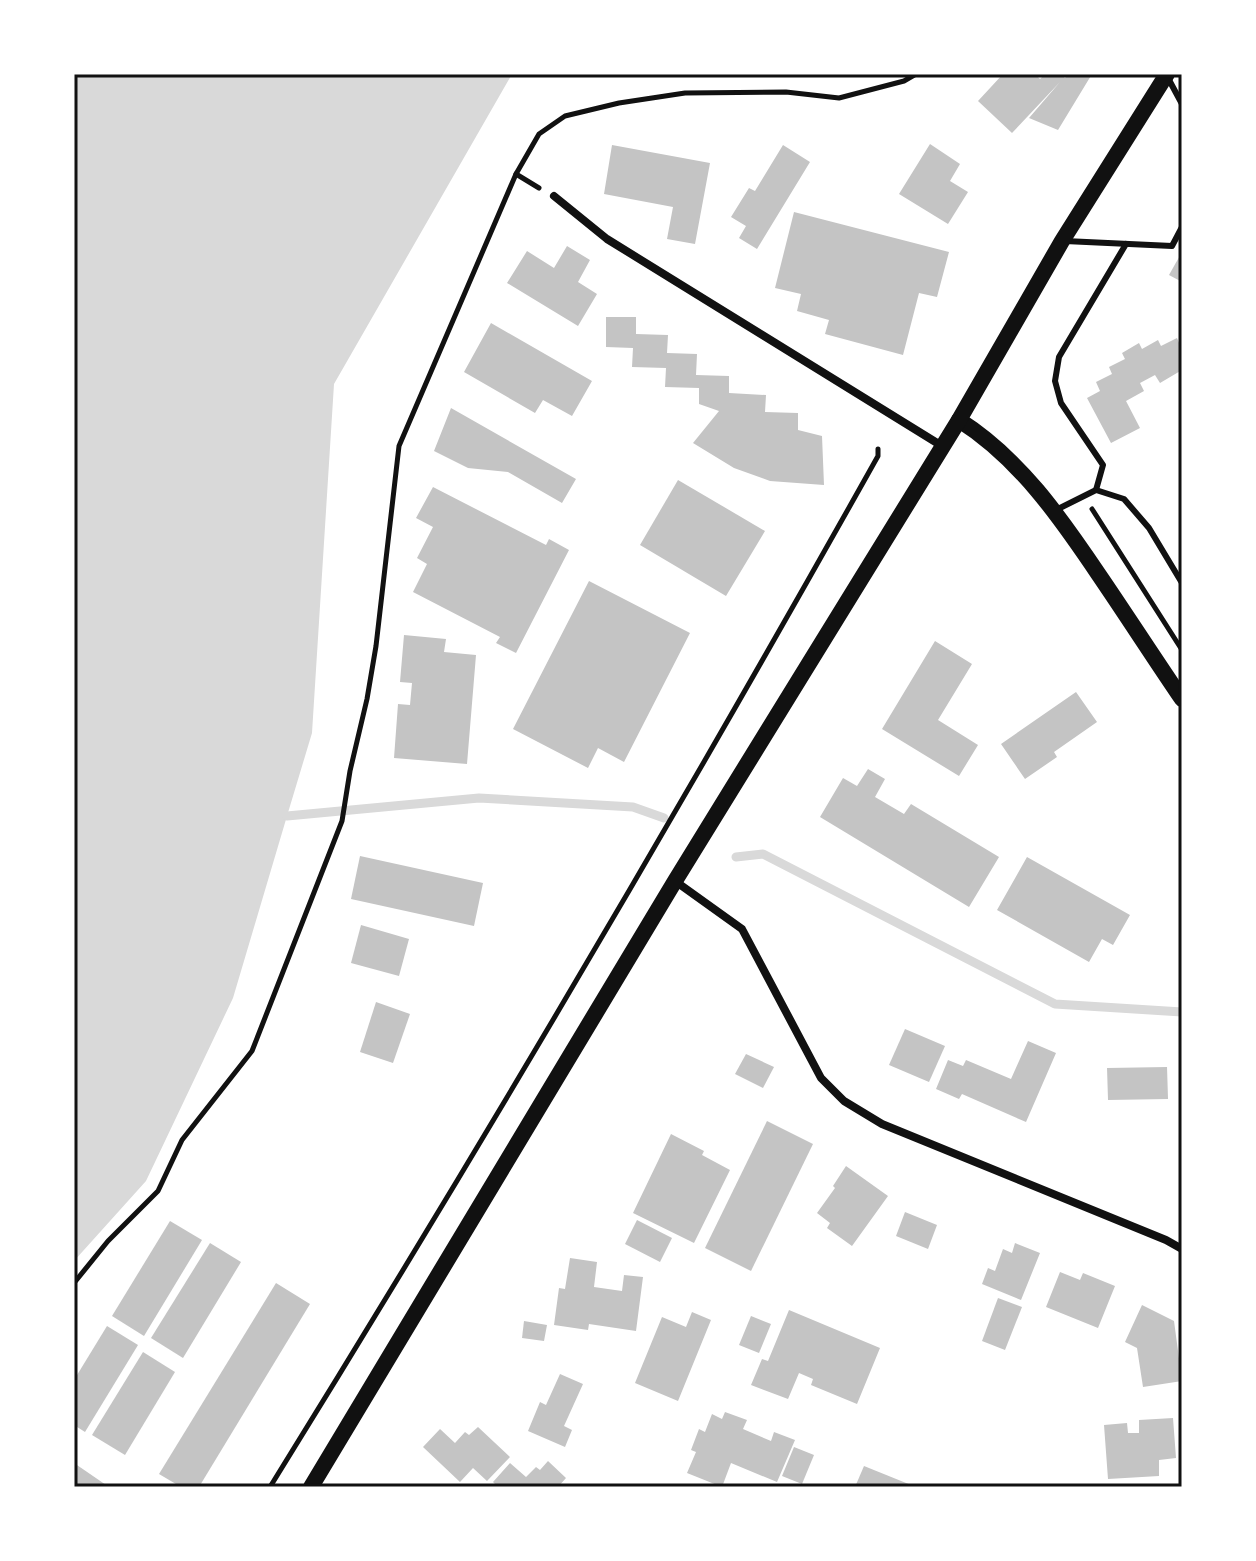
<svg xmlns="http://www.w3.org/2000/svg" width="1256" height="1561" font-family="'Alegreya Sans',sans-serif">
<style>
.water{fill:#d9d9d9}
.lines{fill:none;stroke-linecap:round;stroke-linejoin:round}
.stream{stroke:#d9d9d9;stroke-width:9}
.building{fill:#c4c4c4}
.path{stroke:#111;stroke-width:5}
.service{stroke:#111;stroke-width:6}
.minor{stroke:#111;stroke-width:8}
.secondary{stroke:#111;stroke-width:16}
.neatline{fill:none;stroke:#111;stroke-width:3}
</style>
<rect width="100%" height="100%" fill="#fff"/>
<polygon class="water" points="74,74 512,74 334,384 312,733 287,816 233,998 146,1181 74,1261"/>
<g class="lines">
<g class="stream">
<polyline points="287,816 479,798 633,807 664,818"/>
<polyline points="736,857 763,854 1055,1004 1182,1012"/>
</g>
</g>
<g class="building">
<polygon points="1003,74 1035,74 1040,79 1045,74 1060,74 1065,78 1069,74 1092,74 1058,130 1029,118 1060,82 1012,133 978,101"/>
<polygon points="930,144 960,164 950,181 968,192 948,224 899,194"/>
<polygon points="612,145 710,163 695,244 667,239 673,207 604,194"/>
<polygon points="783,145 810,162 757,249 739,238 746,226 731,217 749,188 755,191"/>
<polygon points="794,212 949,252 937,297 919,293 903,355 825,334 829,320 797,311 801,294 775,288"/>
<polygon points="567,246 590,260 578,282 597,294 578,326 507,283 527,251 554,268"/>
<polygon points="1182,252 1182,282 1169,275"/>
<polygon points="606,317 636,317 636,334 668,335 667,353 697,354 696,375 729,376 729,393 766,395 765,412 798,413 798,430 822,436 824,485 770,481 734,468 693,443 719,411 699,404 699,388 665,387 666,368 632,367 633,348 606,347"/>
<polygon points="491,323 592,381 572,416 543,400 535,413 464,372"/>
<polygon points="1177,338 1180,345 1182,344 1182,370 1160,383 1155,375 1140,383 1144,391 1126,401 1140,428 1111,443 1087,398 1100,391 1096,382 1112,374 1109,367 1125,359 1122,353 1139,343 1142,349 1158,340 1161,346"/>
<polygon points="451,408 576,479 562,503 508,472 468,468 434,451"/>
<polygon points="678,480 765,531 726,596 640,545"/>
<polygon points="433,487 546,545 549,539 569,550 516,653 496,643 500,637 413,592 427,564 417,558 433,527 416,518"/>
<polygon points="589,581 690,633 624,762 598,748 588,768 513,729"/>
<polygon points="404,635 446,639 444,652 476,655 467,764 394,758 398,704 410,705 412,683 400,682"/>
<polygon points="935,641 972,664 938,720 978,745 959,776 882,729"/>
<polygon points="1076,692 1097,722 1054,752 1057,757 1025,779 1001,744"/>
<polygon points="868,769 885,779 875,797 904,814 911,804 999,857 969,907 820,817 843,778 857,786"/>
<polygon points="360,856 483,883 474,926 351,899"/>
<polygon points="1027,857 1130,915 1113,945 1102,939 1089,962 997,910"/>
<polygon points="361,925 409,939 399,976 351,963"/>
<polygon points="376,1002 410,1014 393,1063 360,1052"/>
<polygon points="905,1029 945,1046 929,1082 889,1065"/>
<polygon points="1028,1041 1056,1053 1026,1122 962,1094 959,1099 936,1089 948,1060 963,1066 966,1060 1011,1079"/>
<polygon points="746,1054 774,1067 763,1088 735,1074"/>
<polygon points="1167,1067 1168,1099 1108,1100 1107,1068"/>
<polygon points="767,1121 813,1144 751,1271 705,1248"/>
<polygon points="671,1134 704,1151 702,1155 730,1170 694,1243 633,1213"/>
<polygon points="846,1166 888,1196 852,1246 827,1228 830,1223 817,1213 835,1188 833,1186"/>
<polygon points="905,1212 937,1225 928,1249 896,1236"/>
<polygon points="637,1220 672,1238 660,1262 625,1244"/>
<polygon points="170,1221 202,1240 144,1336 112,1316"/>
<polygon points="210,1243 241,1262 183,1358 151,1338"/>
<polygon points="1015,1243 1040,1253 1021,1300 982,1284 988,1268 995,1271 1003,1249 1012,1253"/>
<polygon points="570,1258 597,1262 594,1287 622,1291 624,1275 643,1277 636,1331 589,1324 588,1330 554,1325 559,1288 565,1289"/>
<polygon points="1060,1272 1080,1280 1083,1273 1115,1286 1098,1328 1046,1307"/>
<polygon points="276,1283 310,1304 199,1487 181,1487 159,1474"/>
<polygon points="998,1298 1022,1307 1005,1350 982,1341"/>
<polygon points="1142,1305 1174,1321 1182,1381 1143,1387 1137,1348 1125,1342"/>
<polygon points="789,1310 880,1348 857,1404 811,1385 813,1379 799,1373 788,1399 751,1385 762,1359 768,1361"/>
<polygon points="692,1312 711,1320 678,1401 635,1383 662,1317 686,1327"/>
<polygon points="751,1316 771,1324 759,1353 739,1345"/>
<polygon points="524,1321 547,1325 544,1341 522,1338"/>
<polygon points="107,1326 138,1345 85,1432 74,1425 74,1380"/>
<polygon points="143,1352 175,1372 125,1455 92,1435"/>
<polygon points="560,1374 583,1384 564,1426 572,1430 565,1447 528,1431 540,1402 546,1405"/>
<polygon points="725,1412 747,1420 743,1429 771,1441 774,1432 795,1440 777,1482 731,1463 722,1487 687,1473 696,1452 691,1450 699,1429 705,1432 712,1414 722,1419"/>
<polygon points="1173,1418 1176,1458 1159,1460 1159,1476 1108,1479 1104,1425 1127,1423 1128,1433 1139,1433 1139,1420"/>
<polygon points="478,1427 510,1457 487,1481 473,1468 460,1482 423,1447 440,1429 455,1443 465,1432 469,1435"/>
<polygon points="794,1447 814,1455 802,1484 782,1476"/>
<polygon points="548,1461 566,1478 558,1487 498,1487 493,1482 510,1463 526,1477 536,1467 540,1470"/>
<polygon points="74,1463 109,1487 74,1487"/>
<polygon points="864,1466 916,1487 855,1487"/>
</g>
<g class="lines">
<g class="path">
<polyline points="516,174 539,188"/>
<polyline points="1092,509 1182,650"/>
<polyline points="74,1283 108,1241 158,1191 182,1140 252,1051 342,821 350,771 367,699 376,646 399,446 516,174 539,134 565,116 619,103 685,93 786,92 839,98 904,81 916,74"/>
<path d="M 270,1487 C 480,1148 683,804 878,456 L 878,449"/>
</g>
<g class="service">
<polyline points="1168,78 1182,104"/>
<polyline points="1065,241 1172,246 1182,227"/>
<polyline points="1096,490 1103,465 1061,403 1055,381 1059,357 1126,244"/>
<polyline points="1054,511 1096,490 1124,499 1149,528 1182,583"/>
</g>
<g class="minor">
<polyline points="554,196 607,239 942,446"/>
<polyline points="675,881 742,929 821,1078 844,1101 882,1124 1166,1240 1182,1249"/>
</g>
<g class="secondary">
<path d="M 959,420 C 1019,458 1060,517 1099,575 C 1127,616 1154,658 1182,699"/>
<polyline points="311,1487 675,881 959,420 1062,241 1167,74"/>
</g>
</g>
<rect width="1256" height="1561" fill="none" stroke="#ffffff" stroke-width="152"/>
<rect x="76" y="76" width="1104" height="1409" class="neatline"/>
</svg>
